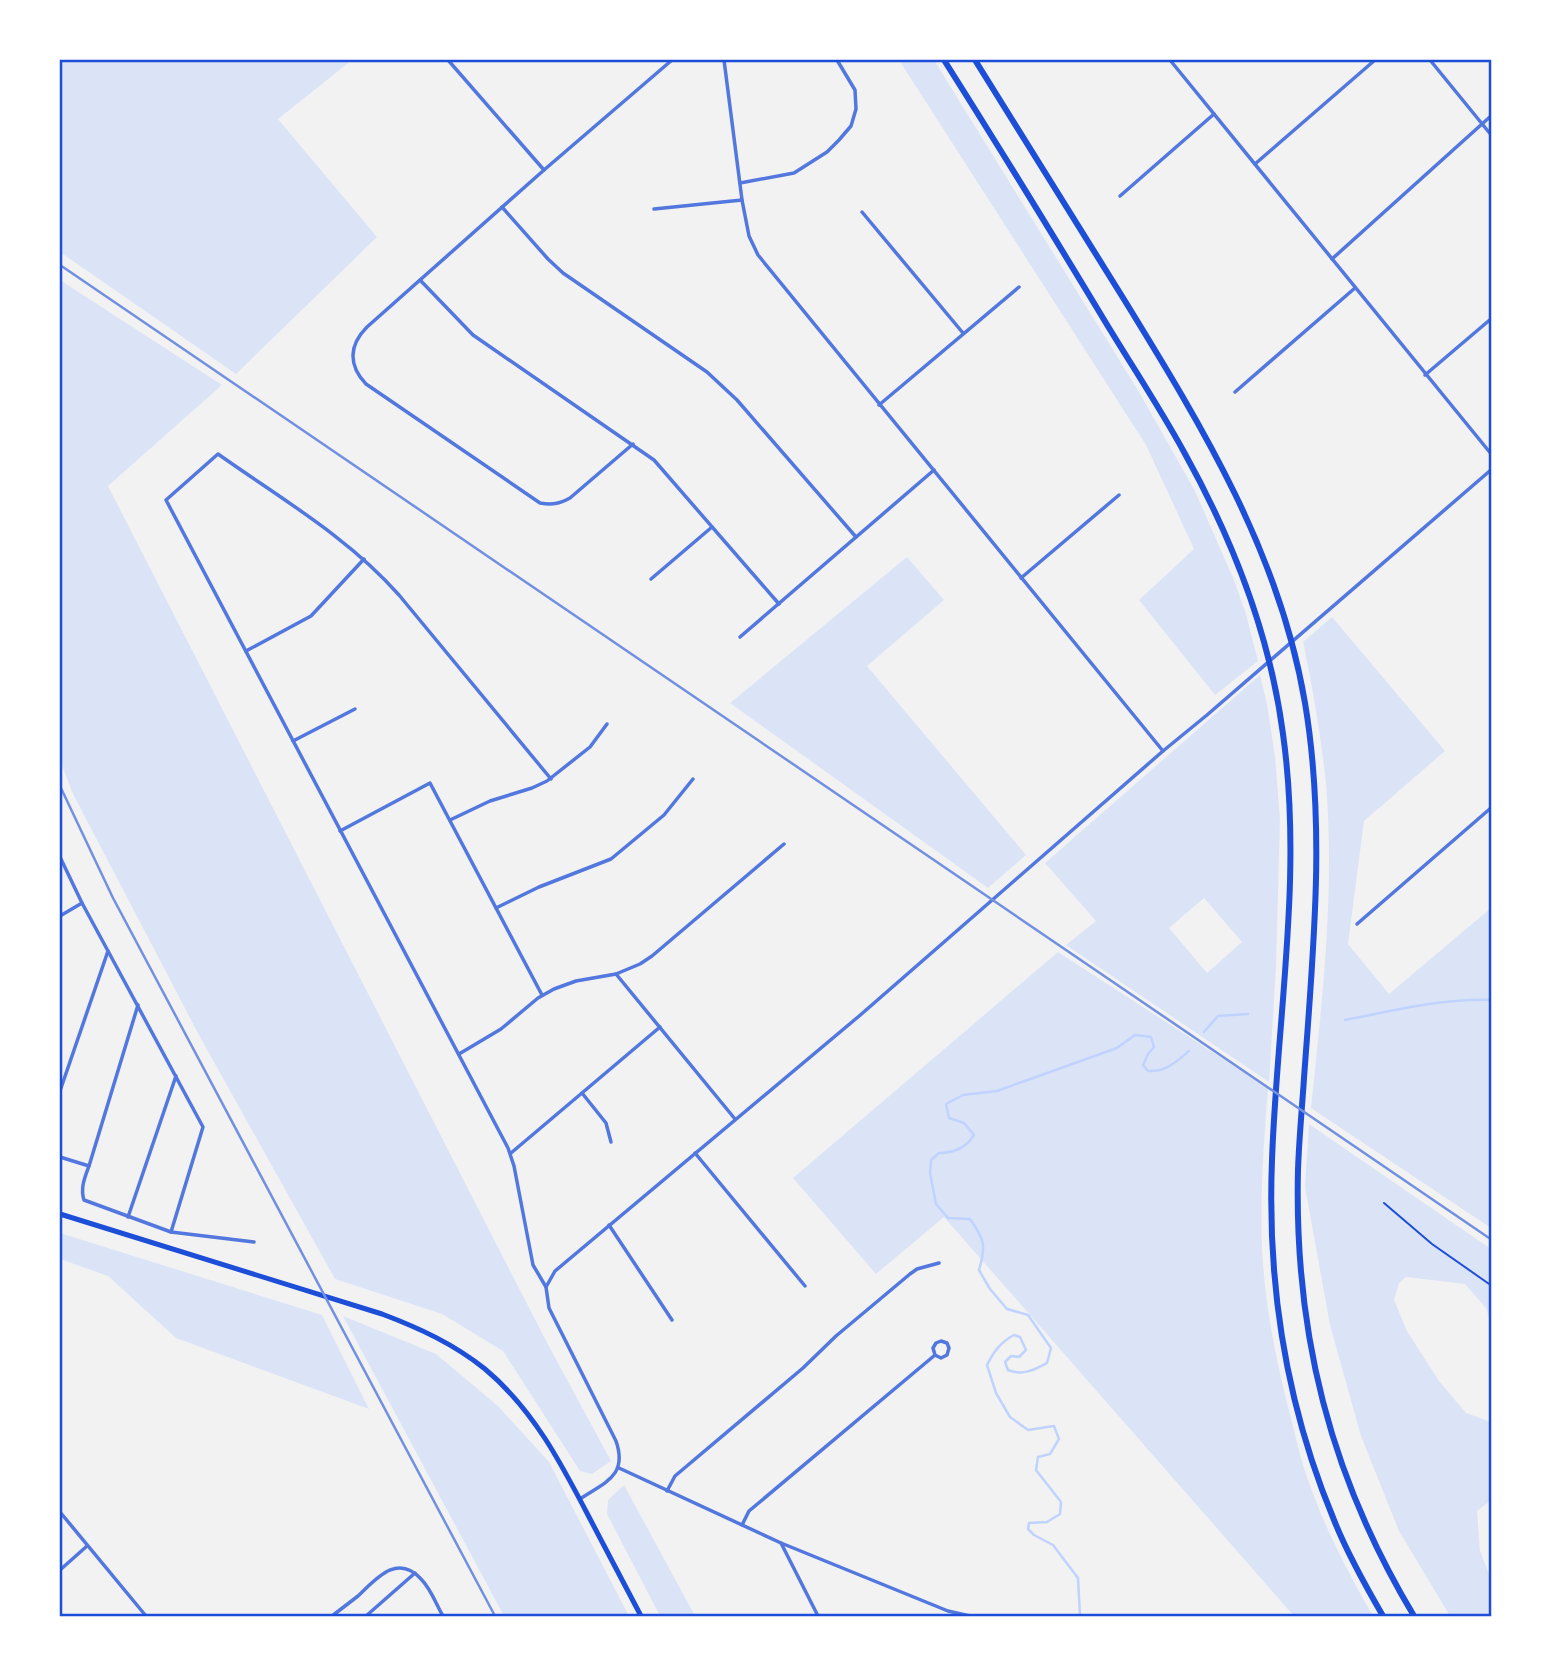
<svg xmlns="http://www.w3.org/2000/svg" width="1551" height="1676" font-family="Commissioner,sans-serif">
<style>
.green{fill:#dbe4f7;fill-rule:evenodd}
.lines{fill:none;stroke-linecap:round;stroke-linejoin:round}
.stream{stroke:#bfd3fe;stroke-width:2.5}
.path{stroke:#1d4ed8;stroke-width:2}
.minor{stroke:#5277de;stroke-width:3.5}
.tertiary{stroke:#5277de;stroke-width:3.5}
.primary{stroke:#1d4ed8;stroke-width:5}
.motorway{stroke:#1d4ed8;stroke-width:6}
.rail{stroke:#7290e2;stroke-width:2.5}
.neatline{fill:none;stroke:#1d4ed8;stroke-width:2.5}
</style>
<rect width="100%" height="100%" fill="#f2f2f2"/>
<g class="green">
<polygon points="60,60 352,60 278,119 377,237 236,374 60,252"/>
<polygon points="899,60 934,60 1139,392 1195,491 1234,580 1246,614 1258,661 1215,695 1139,600 1194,549 1146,445"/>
<polygon points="60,280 222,385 108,486 544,1337 611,1461 592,1474 580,1471 503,1351 442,1314 335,1279 200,1037 73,794 60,760"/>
<polygon points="907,557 944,600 867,666 1026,855 988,888 730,703"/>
<path d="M 1332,617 L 1445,751 L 1364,821 L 1348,944 L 1389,994 L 1491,908 L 1491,1228 L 1311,1108 C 1322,1001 1335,892 1326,784 C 1321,736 1313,689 1303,642 Z"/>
<path d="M 1260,675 L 1267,704 L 1275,756 L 1280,820 L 1276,968 L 1269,1082 L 1066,945 L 1096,921 L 1045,863 ZM 1204,898 L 1242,942 L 1207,973 L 1169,928 Z"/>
<path d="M 1058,952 L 1268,1088 C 1264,1141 1260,1194 1262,1248 C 1265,1308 1277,1367 1293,1426 C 1297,1443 1301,1460 1307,1477 C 1323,1524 1348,1573 1373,1616 L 1294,1616 L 944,1217 L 876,1274 L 793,1178 Z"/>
<polygon points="1309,1124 1491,1249 1491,1323 1486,1308 1465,1284 1406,1277 1399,1283 1394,1300 1407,1331 1439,1381 1466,1413 1491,1422 1491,1500 1477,1511 1480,1551 1491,1579 1491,1616 1450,1616 1399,1531 1361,1436 1330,1325 1305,1187"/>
<polygon points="60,1233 322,1315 369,1409 176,1338 108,1276 60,1259"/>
<polygon points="343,1316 436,1354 498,1406 549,1462 629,1616 504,1616"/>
<polygon points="624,1485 695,1616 660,1616 607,1514 608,1500"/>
</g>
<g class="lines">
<g class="stream">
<path d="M 1345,1020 C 1393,1011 1442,998 1492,1000"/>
<polyline points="1204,1032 1218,1016 1248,1014"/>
<path d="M 1080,1616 L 1078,1578 L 1053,1545 L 1034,1535 L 1028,1529 L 1029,1523 L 1047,1522 L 1060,1514 L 1061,1502 L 1036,1470 L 1038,1457 L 1050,1454 L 1059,1439 L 1054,1426 L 1028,1430 L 1010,1417 L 996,1393 L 987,1365 C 994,1351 1001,1342 1014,1335 L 1020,1337 L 1026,1350 L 1019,1357 L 1011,1356 L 1005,1362 L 1008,1370 C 1023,1376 1034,1370 1047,1363 L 1051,1348 L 1028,1315 L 1007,1309 L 990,1289 L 979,1270 C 986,1246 985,1240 970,1219 L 948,1218 L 936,1204 L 930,1173 L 931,1160 L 939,1153 C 953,1153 966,1148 974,1135 L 964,1123 L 949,1118 L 946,1104 L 963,1095 L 997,1091 L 1117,1048 L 1135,1035 L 1151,1037 L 1154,1047 L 1148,1054 L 1143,1065 L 1148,1071 C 1166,1072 1176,1062 1189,1051"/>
</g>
<polyline class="path" points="1384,1203 1432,1244 1492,1286"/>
<g class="minor">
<polyline points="448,60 544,170"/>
<polyline points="724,60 742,200 749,236 758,255 1163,751"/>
<polyline points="1170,60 1492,455"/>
<polyline points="1430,60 1492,136"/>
<polyline points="1255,164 1375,60"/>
<polyline points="740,183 794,173 827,152 839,140 851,126 856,109 855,90 837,60"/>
<polyline points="1120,196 1214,114"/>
<polyline points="502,207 548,259 563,273 707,372 737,400 856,537"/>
<polyline points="654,209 742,200"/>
<polyline points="862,212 963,333"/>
<polyline points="1332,259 1492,115"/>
<polyline points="420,280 473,335 654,460 779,604"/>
<polyline points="1425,375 1492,318"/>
<polyline points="1235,392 1355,288"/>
<polyline points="879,405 1019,287"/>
<path d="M 633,444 L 570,498 C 559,504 552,505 540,503 L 366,384 C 348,365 349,345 367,327 L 544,170 L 672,60"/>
<polyline points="1021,578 1119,495"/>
<polyline points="651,579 712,527"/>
<polyline points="740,637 934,470"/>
<polyline points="246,651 311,616 364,559"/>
<polyline points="293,741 355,709"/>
<polyline points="450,820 490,801 532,788 547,781 590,747 607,724"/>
<polyline points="340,831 430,783 542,995"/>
<polyline points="60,857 82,903 60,916"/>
<polyline points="496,908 539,887 611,859 664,815 693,779"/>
<polyline points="1357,924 1492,807"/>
<polyline points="108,951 203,1127 171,1232"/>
<polyline points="616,974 735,1119"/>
<polyline points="459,1054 501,1029 538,998 554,989 576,981 616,974 640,964 652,956 784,844"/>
<polyline points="60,1091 108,951 82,903"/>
<polyline points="582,1093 606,1123 611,1142"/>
<polyline points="511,1153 660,1027"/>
<polyline points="695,1153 805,1286"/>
<path d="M 60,1157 L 89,1166 C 85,1177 80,1188 84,1200 L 171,1232 L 254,1242"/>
<polyline points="89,1166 138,1005"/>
<polyline points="128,1217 176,1076"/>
<polyline points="609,1225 672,1320"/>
<path d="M 546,1287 L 533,1265 L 514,1166 L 508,1148 L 166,500 L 218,454 C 280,498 348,537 399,595 L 551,779"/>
<polyline points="619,1468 781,1543 948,1611 970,1616"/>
<polyline points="667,1491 675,1476 803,1368 836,1336 910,1274 917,1269 939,1263"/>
<polyline points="60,1512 146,1616"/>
<polyline points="742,1525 749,1511 935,1355 933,1348 936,1343 941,1341 947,1343 949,1348 947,1355 941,1358 935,1355"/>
<polyline points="781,1543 818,1616"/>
<polyline points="60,1570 87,1546"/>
<path d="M 332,1616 C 341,1609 349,1603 358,1596 C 376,1579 397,1553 421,1579 C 431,1589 436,1604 443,1616"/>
<polyline points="366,1616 415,1573"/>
</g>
<path class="tertiary" d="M 580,1499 C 605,1482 628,1476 616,1441 L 549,1308 L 546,1287 L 555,1271 L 858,1017 L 1163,751 L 1207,715 L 1492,469"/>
<path class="primary" d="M 60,1214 L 382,1314 C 419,1328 454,1344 485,1369 C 533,1409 561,1463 589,1517 C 606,1550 624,1583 641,1616"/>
<g class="motorway">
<path d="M 944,60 C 999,147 1053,235 1106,323 C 1132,366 1160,408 1184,452 C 1233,540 1270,635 1283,734 C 1303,876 1277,1018 1272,1160 C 1267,1284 1286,1405 1334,1520 C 1347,1553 1365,1585 1383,1616"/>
<path d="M 975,60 C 1025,140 1075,221 1125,301 C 1203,428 1280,554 1305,703 C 1326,827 1313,953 1304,1078 C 1302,1109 1299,1139 1298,1170 C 1294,1333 1330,1476 1414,1616"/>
</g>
<g class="rail">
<polyline points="60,265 1492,1240"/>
<polyline points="60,786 113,898 495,1616"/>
</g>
</g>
<rect width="1551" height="1676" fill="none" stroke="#ffffff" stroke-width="122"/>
<rect x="61" y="61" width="1429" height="1554" class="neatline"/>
</svg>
